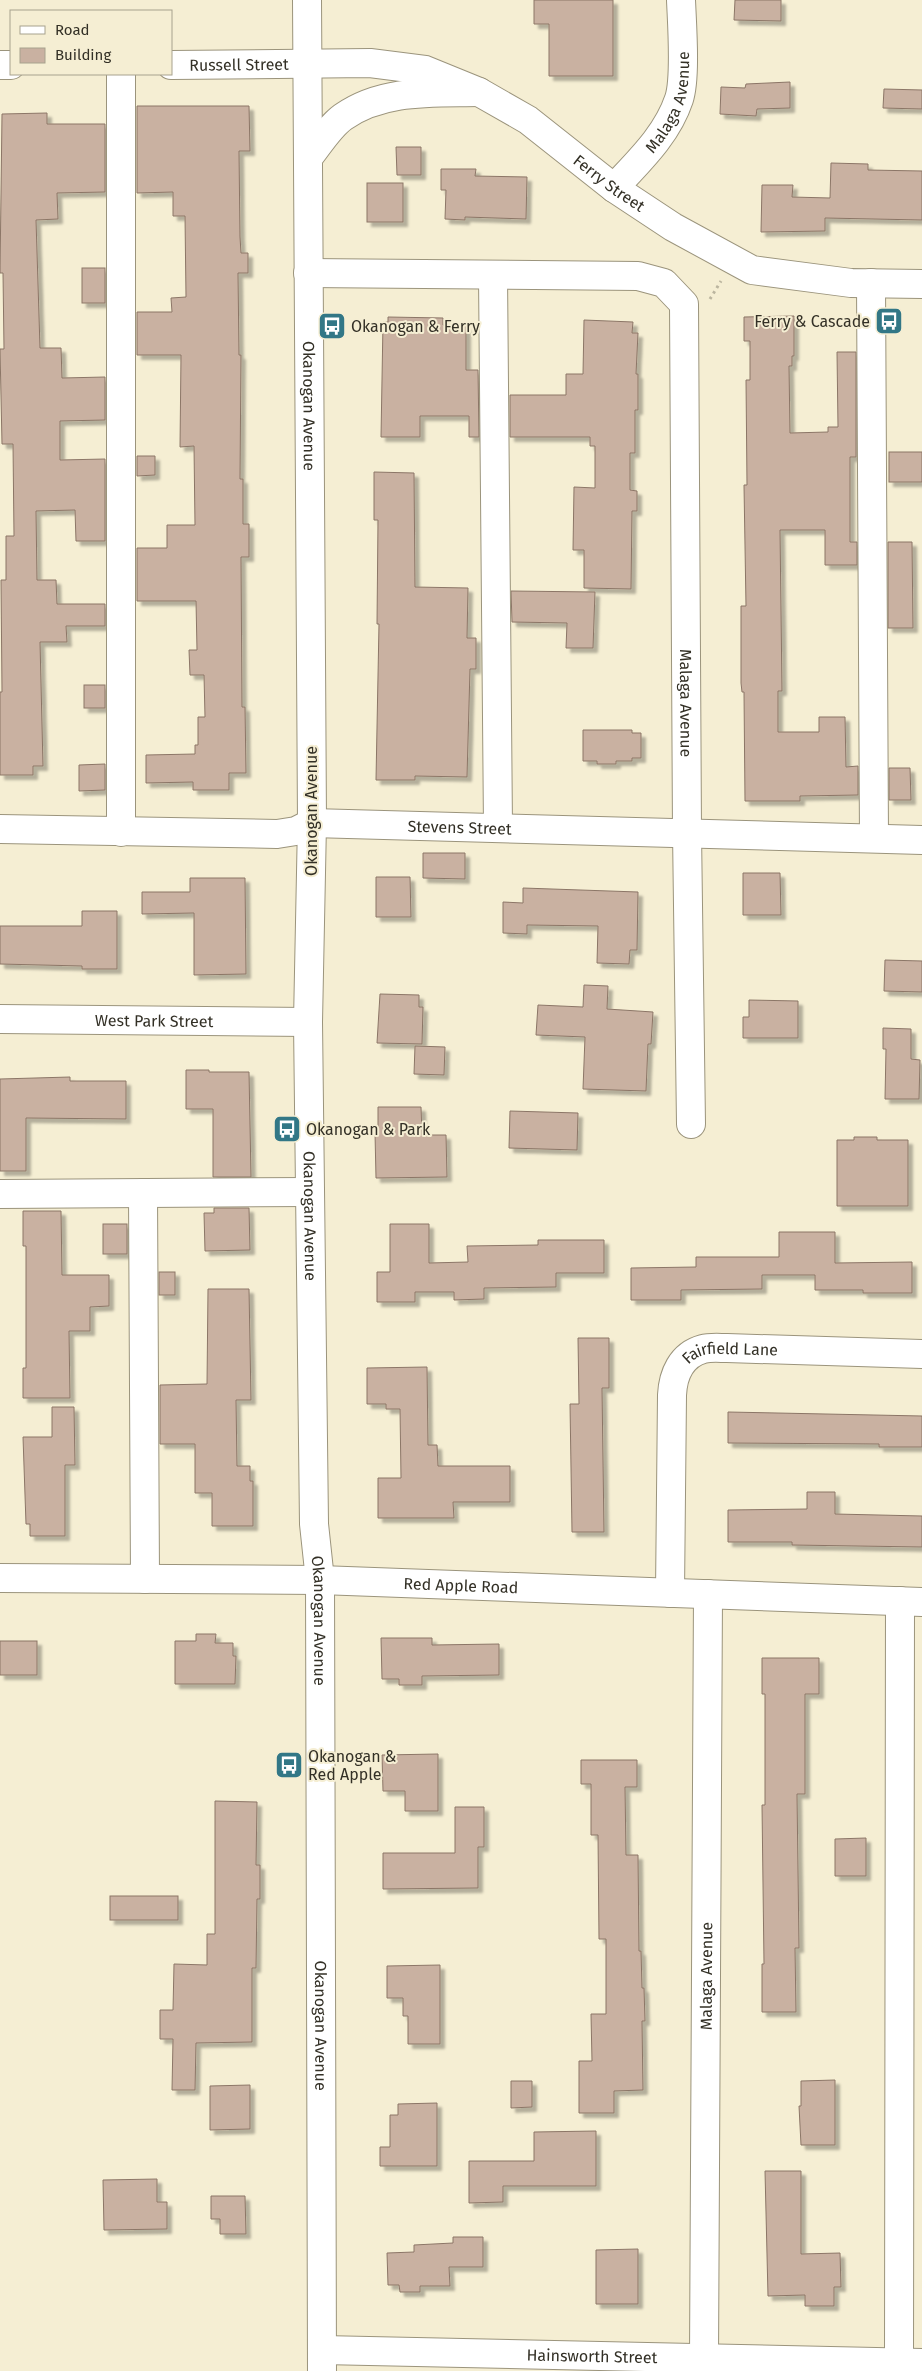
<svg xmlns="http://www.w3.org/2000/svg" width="922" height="2371" font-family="'Fira Sans',sans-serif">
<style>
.building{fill:#c9b1a1;stroke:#8c7667;filter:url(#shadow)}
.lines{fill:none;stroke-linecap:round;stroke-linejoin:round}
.minor-casing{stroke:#9b947c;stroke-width:30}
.major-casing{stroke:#9b947c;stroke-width:30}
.path{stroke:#bbb59f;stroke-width:3;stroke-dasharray:2.5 4;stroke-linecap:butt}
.minor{stroke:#fff;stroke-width:28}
.major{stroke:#fff;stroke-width:28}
.labels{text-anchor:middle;stroke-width:4;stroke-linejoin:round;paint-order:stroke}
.street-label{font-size:16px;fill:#333026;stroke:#f5eed3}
.poi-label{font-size:16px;fill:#333026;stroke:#f5eed3;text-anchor:start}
</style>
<defs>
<filter id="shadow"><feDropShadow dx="4.5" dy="4.5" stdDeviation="1" flood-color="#0004"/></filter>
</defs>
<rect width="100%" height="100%" fill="#f5eed3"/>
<g class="building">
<polygon points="534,0 613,0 613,76 549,76 549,24 534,24"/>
<polygon points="735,0 781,0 781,21 734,20"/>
<polygon points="790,82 790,108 757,109 756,116 720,114 721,87 745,88 746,84"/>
<polygon points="884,89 922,90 922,109 883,108"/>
<polygon points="137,106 249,106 250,151 239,151 240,237 241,253 248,253 248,273 238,273 239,355 241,355 240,479 243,479 243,524 249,524 249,557 241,557 242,707 245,707 246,773 229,773 229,790 193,790 193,782 146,783 146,755 195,754 195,745 198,745 198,717 205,717 204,675 190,675 189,650 197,650 196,601 137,601 137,548 167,548 167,525 195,525 194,446 180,447 181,355 137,355 137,312 172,312 171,298 186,297 185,216 173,216 173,192 137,193"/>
<polygon points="47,113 47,124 105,124 105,192 57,193 58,219 36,220 40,348 61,348 62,378 105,377 105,420 60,421 60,460 105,459 105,541 76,541 75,510 36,511 37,580 56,580 57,604 105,604 105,626 66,626 67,642 40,642 43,766 33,766 33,775 0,775 0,692 2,692 1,580 6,580 6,536 14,536 13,444 2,444 0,349 4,349 3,273 0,273 2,114"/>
<polygon points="396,147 421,147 421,175 397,175"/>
<polygon points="831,163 868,164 868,170 922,171 922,220 825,218 825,231 761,232 762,185 793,185 792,197 830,198"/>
<polygon points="441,169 476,169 475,176 527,177 526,219 465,217 465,220 445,219 446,190 441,190"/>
<rect x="367" y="183" width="36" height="39"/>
<rect x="82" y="268" width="23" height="35"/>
<polygon points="794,316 794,356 792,356 792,366 789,366 790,433 828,432 828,427 838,427 837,352 856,352 856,457 850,457 850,542 857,542 857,565 825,565 825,530 780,530 782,691 778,691 778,732 819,732 819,717 845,717 846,767 858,766 858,795 800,796 800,801 745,801 744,692 742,692 741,683 741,606 746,606 744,485 747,485 746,380 750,380 750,341 744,341 744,317"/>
<polygon points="388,317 443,318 443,325 466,326 466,370 478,370 479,437 469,437 469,416 420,416 420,437 381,437 383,322 388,322"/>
<polygon points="584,320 633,322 632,333 638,333 636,374 638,374 638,410 635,410 635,453 630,453 630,490 637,491 637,511 632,511 631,589 584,588 584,550 573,550 574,487 595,488 595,446 590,446 590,437 510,437 510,395 566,395 566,374 583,374"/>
<rect x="889" y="452" width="33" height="30"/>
<polygon points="137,456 155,456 155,475 137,476"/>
<polygon points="374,472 414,473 415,587 468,588 467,638 476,638 476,669 470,669 467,777 415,776 415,780 376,780 379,624 377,624 378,520 374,520"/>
<polygon points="888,542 912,542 913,628 888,628"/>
<polygon points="511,591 595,592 593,648 566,648 567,623 512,622"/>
<rect x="84" y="685" width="21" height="23"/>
<polygon points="583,730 632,730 632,733 641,733 641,758 632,758 632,761 616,761 616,764 597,764 597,761 583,761"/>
<polygon points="105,764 105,790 79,791 79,765"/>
<polygon points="889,768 910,768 911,800 889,800"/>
<polygon points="423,853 465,853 465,879 423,878"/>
<polygon points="743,873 780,873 781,915 743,915"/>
<polygon points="376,877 410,877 411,917 376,917"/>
<polygon points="190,878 245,878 246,974 194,975 194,913 142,914 142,892 190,892"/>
<polygon points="523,888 638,892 637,950 630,950 629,964 597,963 598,926 527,925 527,934 503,933 503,902 523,903"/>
<polygon points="82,911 117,911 117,969 82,969 82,966 0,964 0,926 82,926"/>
<polygon points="885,960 922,961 922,992 884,991"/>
<polygon points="584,985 608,986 607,1009 653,1012 651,1044 648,1044 646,1091 583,1089 585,1037 536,1035 538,1005 583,1007"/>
<polygon points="380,994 419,995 419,1007 423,1007 422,1044 377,1043"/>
<polygon points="749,1000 798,1001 798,1038 743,1038 743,1017 749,1017"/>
<polygon points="883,1028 911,1029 911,1059 920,1060 919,1099 885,1099 886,1049 883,1049"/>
<polygon points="415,1046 445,1047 444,1075 414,1074"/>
<polygon points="186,1070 209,1070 209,1072 249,1072 251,1177 213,1177 213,1109 186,1109"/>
<polygon points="70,1077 70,1081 126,1081 126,1119 26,1118 26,1171 0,1171 0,1079"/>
<polygon points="378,1107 421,1107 422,1135 446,1135 447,1177 376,1178 375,1133 378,1133"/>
<polygon points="510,1111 578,1113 577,1150 509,1148"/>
<polygon points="854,1137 877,1137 877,1140 908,1140 908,1206 837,1206 837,1140 854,1140"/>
<polygon points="214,1208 249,1208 250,1250 205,1251 204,1213 214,1213"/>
<polygon points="23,1211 61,1211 62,1275 109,1275 109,1306 90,1307 90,1331 69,1331 70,1398 23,1398 23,1368 26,1368 26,1246 23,1246"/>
<rect x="103" y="1224" width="24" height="30"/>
<polygon points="390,1224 429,1224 429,1263 468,1262 467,1246 538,1245 538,1240 604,1240 604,1273 556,1273 556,1287 484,1288 484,1299 454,1300 454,1292 415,1292 415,1302 377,1302 377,1272 390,1272"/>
<polygon points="779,1232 835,1232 835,1263 912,1262 912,1293 863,1293 863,1290 815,1290 815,1275 762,1275 762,1289 681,1290 681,1300 631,1300 631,1268 696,1267 696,1257 779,1257"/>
<rect x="159" y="1272" width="16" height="23"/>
<polygon points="208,1289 249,1289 251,1400 236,1400 237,1466 250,1466 250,1481 253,1481 253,1526 212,1526 212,1493 195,1493 195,1444 160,1444 160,1385 207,1384"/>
<polygon points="578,1338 609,1338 609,1388 602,1388 604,1532 572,1532 570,1404 579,1404"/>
<polygon points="427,1367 428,1445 437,1445 438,1466 510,1466 510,1502 453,1502 454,1518 378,1518 378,1478 401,1478 400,1409 386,1409 386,1404 367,1404 367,1368"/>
<polygon points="52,1407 74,1407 75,1465 65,1465 65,1536 30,1536 30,1524 26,1524 23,1437 52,1437"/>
<polygon points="728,1412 922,1416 922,1447 879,1447 879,1444 728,1443"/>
<polygon points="807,1492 835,1492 835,1514 922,1516 922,1547 792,1545 792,1542 728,1542 728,1510 807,1509"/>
<polygon points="196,1634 216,1634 215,1643 233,1643 233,1656 236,1656 235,1684 175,1684 175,1641 196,1641"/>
<polygon points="381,1638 432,1638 432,1645 499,1644 499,1675 422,1676 422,1685 399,1685 399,1679 382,1679"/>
<rect x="0" y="1641" width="37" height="34"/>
<polygon points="762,1658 819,1658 819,1694 805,1694 805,1794 797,1794 799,1948 795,1948 796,2012 762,2012 762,1964 764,1964 762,1805 765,1805 765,1694 762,1694"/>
<polygon points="438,1754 438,1811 405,1811 405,1791 383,1791 382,1755"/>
<polygon points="581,1760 637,1760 637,1787 625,1787 626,1855 638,1855 639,1951 641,1951 642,1988 644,1988 645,2021 642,2021 643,2090 614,2091 614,2113 579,2113 579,2061 592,2061 591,2014 606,2014 606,1939 599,1939 598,1835 591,1835 591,1784 581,1784"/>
<polygon points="215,1801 257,1802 256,1865 260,1865 260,1899 257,1899 256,1968 252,1968 252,2042 196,2043 195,2090 172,2090 173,2039 160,2039 160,2010 173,2010 174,1964 207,1965 207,1934 215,1934"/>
<polygon points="455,1807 484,1807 484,1847 478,1847 478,1888 383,1889 383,1853 455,1853"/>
<polygon points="866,1838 866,1876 835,1876 835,1839"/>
<rect x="110" y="1896" width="68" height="24"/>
<polygon points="440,1965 440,2044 408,2044 408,2016 403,2016 403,1998 387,1998 387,1966"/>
<polygon points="835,2080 835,2145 801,2145 799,2106 801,2106 801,2081"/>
<polygon points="511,2081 532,2081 532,2107 511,2108"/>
<polygon points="250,2085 250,2129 210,2130 210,2086"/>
<polygon points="437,2103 437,2166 380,2166 380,2147 390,2147 390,2115 398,2115 398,2104"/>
<polygon points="596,2131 596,2186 503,2186 503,2202 469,2203 469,2161 534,2161 534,2132"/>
<polygon points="765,2171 801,2171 801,2254 840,2253 841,2287 834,2287 834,2306 805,2306 805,2295 768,2296"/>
<polygon points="157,2179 157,2202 167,2202 167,2229 104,2230 103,2180"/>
<polygon points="211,2196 245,2196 246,2234 220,2234 220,2219 211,2219"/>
<polygon points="453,2237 483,2237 483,2267 449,2267 450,2286 420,2286 420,2292 400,2292 399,2285 388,2285 387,2253 414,2252 414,2245 453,2243"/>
<polygon points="638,2249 638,2304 596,2304 596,2250"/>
</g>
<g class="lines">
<g class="minor-casing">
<g id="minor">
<path id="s1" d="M 307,0 L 312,823 L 308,1022 L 314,1524 L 320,1580 L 322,2371"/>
<path d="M 308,158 C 318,146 329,127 343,117 C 383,89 432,93 479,92"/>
<path id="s2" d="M 614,188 C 639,161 667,135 679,99 C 686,78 682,25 681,0"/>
<path id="s3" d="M 308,273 L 638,276 L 664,283 L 684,304 L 687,832 L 691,1124"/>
<polyline points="493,275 498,827"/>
<polyline points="871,283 874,838"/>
<path id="s4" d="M 0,829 L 277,834 L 296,831 L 312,823 L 922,840"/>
<polyline points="121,832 121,74"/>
<path id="s5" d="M 0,1019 L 308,1022"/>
<polyline points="143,1193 145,1579"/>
<polyline points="0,1194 310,1192"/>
<path id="s6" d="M 0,1578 L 320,1580 L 922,1602"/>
<path id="s7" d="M 670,1593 L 672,1395 C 673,1375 681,1355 703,1349 C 710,1347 720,1348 727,1348 L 922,1354"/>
<path id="s8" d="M 322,2350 L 922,2363"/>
<path id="s9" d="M 704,2358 L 708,1594"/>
<polyline points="899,2363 900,1601"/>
</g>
</g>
<g class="major-casing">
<g id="major">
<polyline points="0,65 11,65"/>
<path id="s10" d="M 171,65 L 370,63 L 425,70 L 479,92 L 528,120 L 614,188 L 673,227 L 752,270 L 851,283 L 922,284"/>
</g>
</g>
<polyline class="path" points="710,299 721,281"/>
<use href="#minor" class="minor"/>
<use href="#major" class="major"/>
</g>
<defs>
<g id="bus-square" transform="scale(1.4375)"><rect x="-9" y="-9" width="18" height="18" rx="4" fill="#327786" stroke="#f5eed3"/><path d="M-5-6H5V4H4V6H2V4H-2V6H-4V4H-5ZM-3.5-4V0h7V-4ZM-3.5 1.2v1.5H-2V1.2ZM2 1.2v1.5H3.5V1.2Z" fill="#fff"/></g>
</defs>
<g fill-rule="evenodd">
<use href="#bus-square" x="889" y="321"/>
<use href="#bus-square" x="332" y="326"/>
<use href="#bus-square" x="287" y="1129"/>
<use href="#bus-square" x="289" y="1765"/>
</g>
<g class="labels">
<g class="street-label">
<text dy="6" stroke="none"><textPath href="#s10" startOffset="68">Russell Street</textPath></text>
<text dy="6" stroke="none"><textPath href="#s2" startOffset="105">Malaga Avenue</textPath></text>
<text dy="6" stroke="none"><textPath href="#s10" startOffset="472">Ferry Street</textPath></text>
<text dy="6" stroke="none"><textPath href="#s1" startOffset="406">Okanogan Avenue</textPath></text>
<text dy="6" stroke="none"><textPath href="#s3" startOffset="785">Malaga Avenue</textPath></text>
<text transform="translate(311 811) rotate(-90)" y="6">Okanogan Avenue</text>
<text dy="6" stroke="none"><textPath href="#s4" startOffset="462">Stevens Street</textPath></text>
<text dy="6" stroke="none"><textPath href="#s5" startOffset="154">West Park Street</textPath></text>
<text dy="6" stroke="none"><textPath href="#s1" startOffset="1216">Okanogan Avenue</textPath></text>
<text dy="6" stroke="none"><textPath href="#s7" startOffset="284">Fairfield Lane</textPath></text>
<text dy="6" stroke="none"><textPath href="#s6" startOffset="461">Red Apple Road</textPath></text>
<text dy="6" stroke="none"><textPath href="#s1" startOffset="1621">Okanogan Avenue</textPath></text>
<text dy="6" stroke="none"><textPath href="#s9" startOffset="382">Malaga Avenue</textPath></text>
<text dy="6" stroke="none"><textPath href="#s1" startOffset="2026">Okanogan Avenue</textPath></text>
<text dy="6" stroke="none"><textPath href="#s8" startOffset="270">Hainsworth Street</textPath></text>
</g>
<g class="poi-label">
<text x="870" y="327" text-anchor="end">Ferry &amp; Cascade</text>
<text x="351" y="332">Okanogan &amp; Ferry</text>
<text x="306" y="1135">Okanogan &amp; Park</text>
<text x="308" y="1762">Okanogan &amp;<tspan x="308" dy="18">Red Apple</tspan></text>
</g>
</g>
<rect x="10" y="10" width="162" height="65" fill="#f5eed3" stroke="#a7a28e"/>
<rect x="20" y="26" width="25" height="8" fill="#ffffff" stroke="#a7a28e"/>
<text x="55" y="35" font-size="15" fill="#333026">Road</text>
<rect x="20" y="48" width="25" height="15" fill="#c9b1a1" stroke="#a7a28e"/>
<text x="55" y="60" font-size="15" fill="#333026">Building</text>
</svg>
